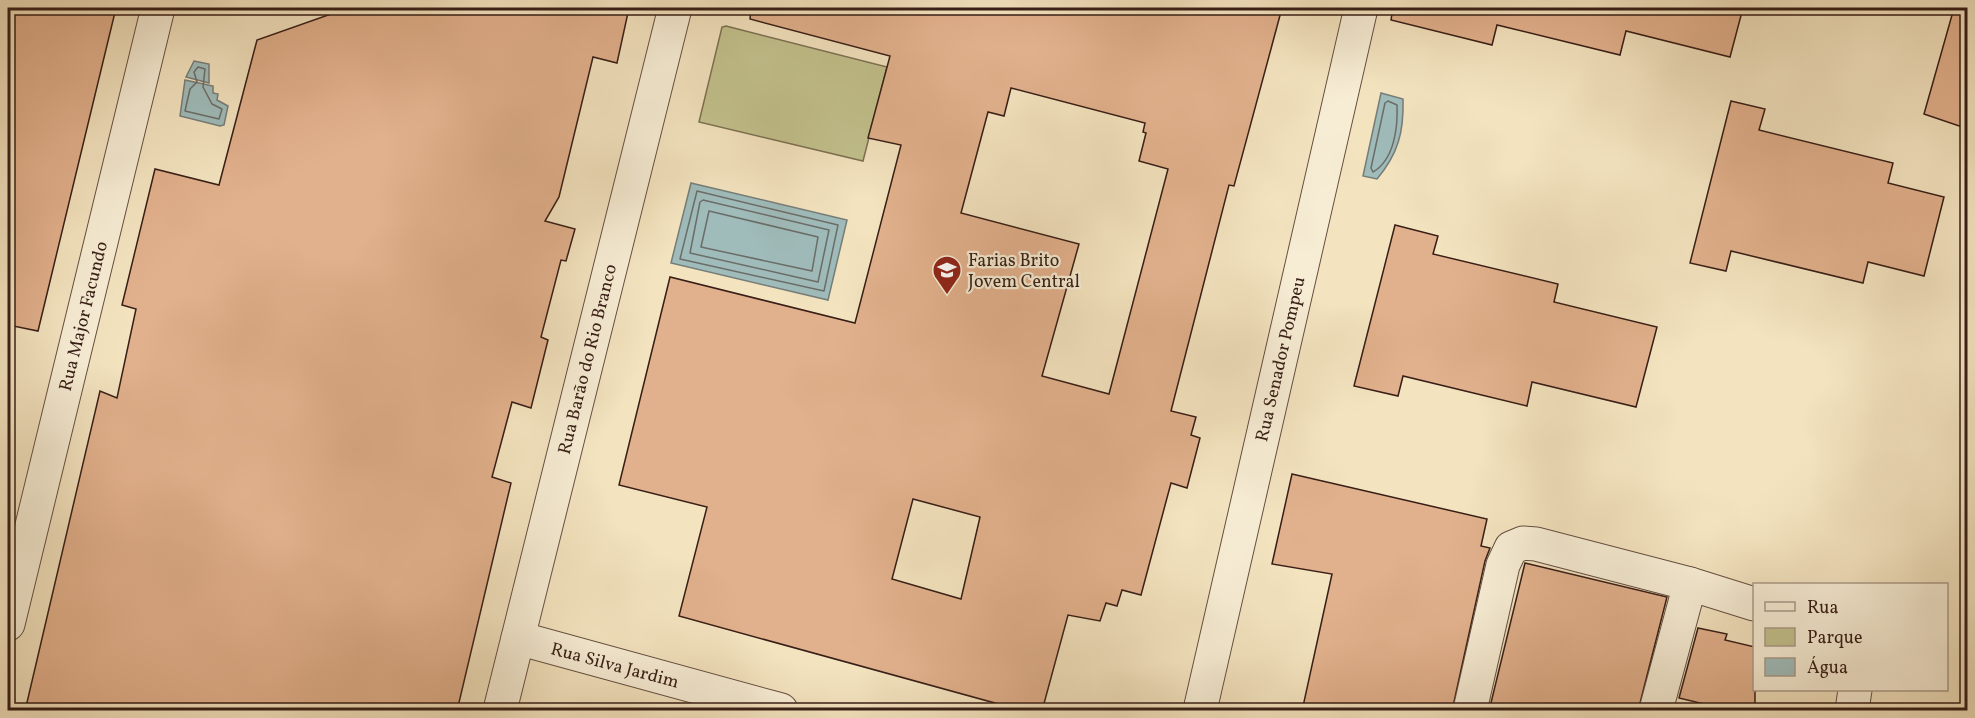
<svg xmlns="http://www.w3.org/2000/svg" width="1975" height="718" font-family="Vollkorn,serif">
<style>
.green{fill:#c2c18d;stroke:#7c7052;stroke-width:1.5}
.water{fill:#9fbcbb;stroke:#757d79;stroke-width:1.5}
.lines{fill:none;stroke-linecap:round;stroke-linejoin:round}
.shore{stroke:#6b6d68;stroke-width:1.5}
.building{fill:#e1b08c;stroke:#371e16;stroke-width:1.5;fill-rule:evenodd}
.minor-casing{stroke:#664f40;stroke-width:35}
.minor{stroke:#f7edd5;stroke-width:33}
.labels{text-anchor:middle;stroke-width:4.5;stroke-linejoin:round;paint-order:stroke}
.poi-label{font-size:18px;fill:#371e16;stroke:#f7edd5;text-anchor:start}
.street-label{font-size:18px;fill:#371e16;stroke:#f7edd5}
</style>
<rect width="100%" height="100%" fill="#f3e3bf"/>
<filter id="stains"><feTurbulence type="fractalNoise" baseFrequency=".00333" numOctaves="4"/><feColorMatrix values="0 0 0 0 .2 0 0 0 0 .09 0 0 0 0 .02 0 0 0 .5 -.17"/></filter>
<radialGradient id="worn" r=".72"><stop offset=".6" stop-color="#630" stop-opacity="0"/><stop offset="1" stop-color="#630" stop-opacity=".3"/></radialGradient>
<polygon class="green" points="726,26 887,67 863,161 699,122 722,27"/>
<g class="water">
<polygon points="194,61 209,64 209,83 186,77"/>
<polygon points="185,80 213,86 213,93 218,94 217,100 228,106 224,125 220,126 180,116"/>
<path d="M 1381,93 L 1403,99 C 1404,132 1398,154 1377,179 L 1363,176 Z"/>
<polygon points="691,183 847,220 828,300 671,263"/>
</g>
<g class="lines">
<g class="shore">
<polygon points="198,67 205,69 203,87 212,104 222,109 219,119 185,111 190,89 197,82 194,72"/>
<path d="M 1388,101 L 1397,105 C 1398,128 1394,160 1373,172 L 1371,168 L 1385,103 Z"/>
<polygon points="697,191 838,225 824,291 680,259"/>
<polygon points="703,200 829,230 818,282 690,253 700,202"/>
<polygon points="709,211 818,237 812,271 701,247"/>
</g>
</g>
<g class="building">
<polygon points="8,8 116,8 38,331 8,325"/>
<polygon points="348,8 629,8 617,63 593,57 559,197 545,221 575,229 566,261 561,260 541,337 548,340 531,408 512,402 492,477 511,483 457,711 25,711 100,391 117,398 136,309 122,305 155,169 219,185 257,40"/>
<path d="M 751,8 L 1282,8 L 1234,186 L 1229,185 L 1171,411 L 1196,417 L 1191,435 L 1200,438 L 1187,488 L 1171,483 L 1141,595 L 1122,590 L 1117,606 L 1106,603 L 1100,621 L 1068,615 L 1042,711 L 1024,711 L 679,616 L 707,507 L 619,485 L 670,277 L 855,323 L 901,145 L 868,138 L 890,56 L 750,19 ZM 1011,88 L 1145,123 L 1143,132 L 1146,133 L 1139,161 L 1168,169 L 1109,394 L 1042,376 L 1079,244 L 961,213 L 988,112 L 1004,116 ZM 913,499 L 980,517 L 961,599 L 892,579 Z"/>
<polygon points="1393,8 1743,8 1730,57 1626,31 1620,55 1497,25 1492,45 1391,20"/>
<polygon points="1954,8 1968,8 1968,129 1924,114"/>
<polygon points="1731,101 1765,109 1759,130 1893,163 1888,183 1944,197 1924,276 1868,262 1863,283 1731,251 1726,271 1690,263"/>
<polygon points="1395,225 1438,236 1433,254 1558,284 1554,302 1657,327 1636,407 1532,382 1527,406 1403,376 1398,396 1354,386"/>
<polygon points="1292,474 1487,519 1481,546 1490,548 1485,561 1452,711 1302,711 1332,574 1272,564"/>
<polygon points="1525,563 1667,597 1638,711 1489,711"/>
<polygon points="1698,628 1727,634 1725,640 1755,647 1755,711 1733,711 1679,698"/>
</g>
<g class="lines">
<g class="minor-casing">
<g id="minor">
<polyline points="8,624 158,8"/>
<polyline points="518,638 781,710"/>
<polyline points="500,710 675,8"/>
<polyline points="1200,710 1361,8"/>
<polyline points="1470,710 1503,565 1511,548 1523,543 1536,544 1690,584"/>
<polyline points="1656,710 1690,584 1754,604"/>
<polyline points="1852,710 1855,690"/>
</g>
</g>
<use href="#minor" class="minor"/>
</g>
<defs>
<g id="school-pin" transform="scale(1.5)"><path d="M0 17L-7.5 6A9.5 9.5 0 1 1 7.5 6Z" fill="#8f2418" stroke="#f7edd5"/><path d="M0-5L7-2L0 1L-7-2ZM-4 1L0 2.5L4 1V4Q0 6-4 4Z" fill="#fff"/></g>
</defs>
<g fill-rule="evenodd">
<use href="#school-pin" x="947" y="270"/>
</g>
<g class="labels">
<g class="poi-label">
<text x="968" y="266">Farias Brito<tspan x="968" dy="21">Jovem Central</tspan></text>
</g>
<g class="street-label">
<text transform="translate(83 316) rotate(-76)" y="6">Rua Major Facundo</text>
<text transform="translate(587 359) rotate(-76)" y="6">Rua Barão do Rio Branco</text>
<text transform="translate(1280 359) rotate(-77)" y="6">Rua Senador Pompeu</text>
<text transform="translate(615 665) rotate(15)" y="6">Rua Silva Jardim</text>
</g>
</g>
<rect width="1975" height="718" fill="none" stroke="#f3e3bf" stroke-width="30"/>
<rect x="9" y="9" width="1957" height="700" fill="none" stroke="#371e16" stroke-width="3"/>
<rect x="15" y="15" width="1945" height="688" fill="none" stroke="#371e16" stroke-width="1.5"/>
<rect x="1753" y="583" width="195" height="108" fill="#f7edd5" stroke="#aa9a89" stroke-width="1.5"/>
<rect x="1765" y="602" width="30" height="9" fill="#f7edd5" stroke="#aa9a89" stroke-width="1.5"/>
<text x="1807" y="613" font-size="18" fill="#371e16">Rua</text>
<rect x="1765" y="628" width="30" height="18" fill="#c2c18d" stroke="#aa9a89" stroke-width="1.5"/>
<text x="1807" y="643" font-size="18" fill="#371e16">Parque</text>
<rect x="1765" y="658" width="30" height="18" fill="#9fbcbb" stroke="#aa9a89" stroke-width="1.5"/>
<text x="1807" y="673" font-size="18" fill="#371e16">Água</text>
<rect width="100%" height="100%" filter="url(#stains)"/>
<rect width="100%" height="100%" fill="url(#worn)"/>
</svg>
